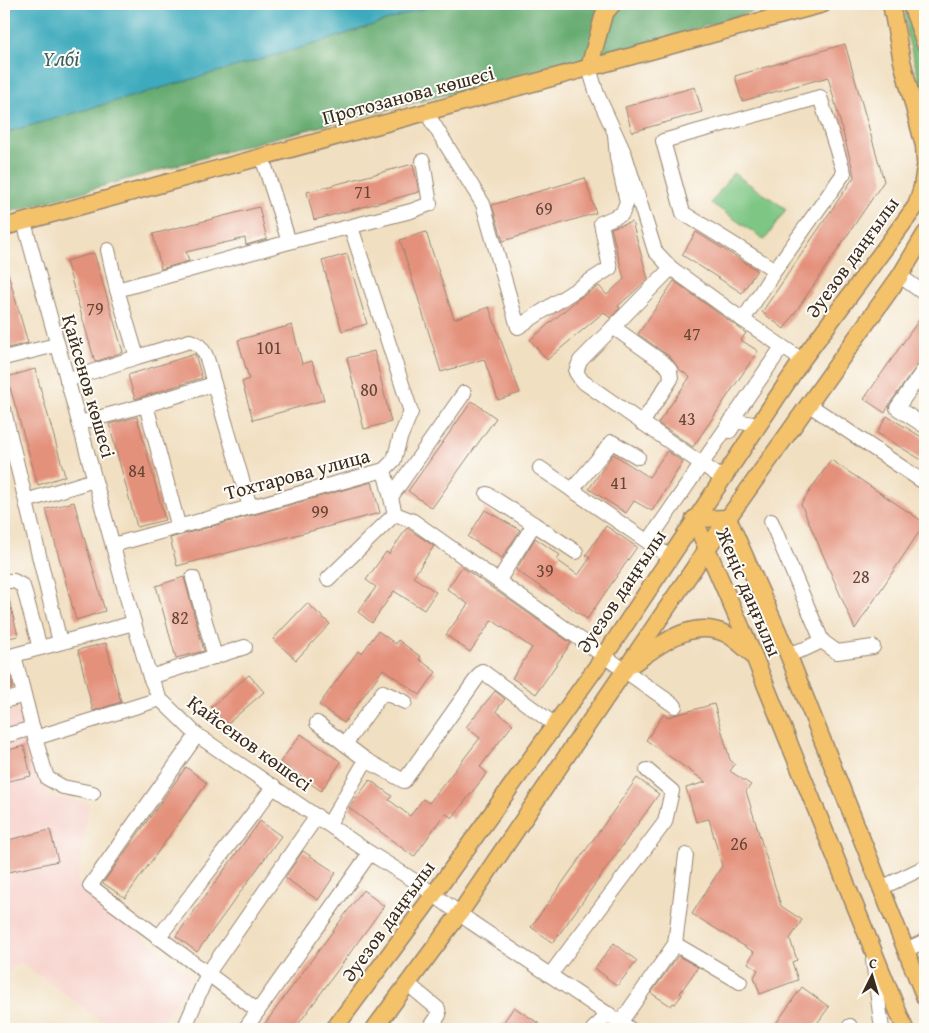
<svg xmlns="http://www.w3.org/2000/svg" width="929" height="1033" font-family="'Gentium Book Plus',serif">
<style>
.built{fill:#f7d0ca}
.green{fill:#7dc683;stroke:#5c7850}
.forest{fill:#66ab71;stroke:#506a48}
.water{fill:#3eabbd;stroke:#3c6a6e}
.building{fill:#e4917c}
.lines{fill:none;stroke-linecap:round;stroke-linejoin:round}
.minor-casing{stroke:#968470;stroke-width:16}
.major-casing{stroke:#968470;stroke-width:19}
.minor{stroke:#fff;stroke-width:14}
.major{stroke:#f3c26a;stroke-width:16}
.labels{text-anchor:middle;stroke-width:4;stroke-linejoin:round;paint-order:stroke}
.number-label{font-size:18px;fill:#654436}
.street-label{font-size:20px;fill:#3b2a1e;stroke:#fdfcf7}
.water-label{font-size:21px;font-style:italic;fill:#3c5e5e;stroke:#fdfcf7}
</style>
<rect width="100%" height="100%" fill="#fdfcf7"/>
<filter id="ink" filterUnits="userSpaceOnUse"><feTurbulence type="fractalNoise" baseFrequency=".02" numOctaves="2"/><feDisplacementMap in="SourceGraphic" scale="10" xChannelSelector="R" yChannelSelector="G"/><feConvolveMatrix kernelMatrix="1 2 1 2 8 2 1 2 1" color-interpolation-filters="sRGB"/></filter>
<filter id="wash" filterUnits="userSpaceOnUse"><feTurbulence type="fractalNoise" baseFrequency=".0096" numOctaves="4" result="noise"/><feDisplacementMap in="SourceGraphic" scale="20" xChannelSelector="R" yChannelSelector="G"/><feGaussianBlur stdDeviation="1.12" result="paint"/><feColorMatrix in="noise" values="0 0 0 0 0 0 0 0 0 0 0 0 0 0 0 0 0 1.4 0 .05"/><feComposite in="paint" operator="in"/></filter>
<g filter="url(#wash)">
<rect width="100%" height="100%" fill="#f1dfc1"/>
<polygon class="built" points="21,708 48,796 89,803 77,882 192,978 157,1029 113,1029 19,961 4,978 4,713"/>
<g class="green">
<polygon points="905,6 925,62 925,99 907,35"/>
<polygon points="733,173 786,209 765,240 711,203"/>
</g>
<polygon class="forest" points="437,4 778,4 636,47 267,140 4,214 4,133 318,43"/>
<polygon class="water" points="4,4 437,4 318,43 4,133"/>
<g id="blocks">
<g class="building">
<polygon points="845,44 884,181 784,329 762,312 854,177 852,166 828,77 742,101 735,76"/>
<polygon points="695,87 702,112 632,132 625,107"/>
<polygon points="413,164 419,192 314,220 307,192"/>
<polygon points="585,178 596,213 503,241 492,205"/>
<polygon points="259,207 267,239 246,245 245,238 186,252 189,261 161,269 153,234"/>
<polygon points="632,222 648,279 618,306 620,308 610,318 604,312 547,360 530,340 578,299 599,286 607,295 624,279 611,228"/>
<polygon points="426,232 454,319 489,307 520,393 498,400 484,359 441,372 400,240"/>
<polygon points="696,232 757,270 742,293 682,255"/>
<polygon points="94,253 123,352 95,362 66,261"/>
<polygon points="347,254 367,324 342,331 322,261"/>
<polygon points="4,270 7,270 28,343 4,349"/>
<polygon points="674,281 746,333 741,340 758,351 693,447 658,423 690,377 679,369 670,357 638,334"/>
<polygon points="925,311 925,355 890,403 885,413 864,399"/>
<polygon points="292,325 302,364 312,361 324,400 253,420 242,382 249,379 238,340"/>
<polygon points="374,351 391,422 364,429 347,358"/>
<polygon points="195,354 202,378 135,399 128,375"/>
<polygon points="35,369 65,476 38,485 7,377"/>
<polygon points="472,401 496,418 432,508 408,491"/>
<polygon points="887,416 925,439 925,462 877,433"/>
<polygon points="137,417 165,520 137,527 109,424"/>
<polygon points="667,451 683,462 652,511 634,501 626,513 589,489 613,454 649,477"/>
<polygon points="831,460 925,523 855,629 801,504"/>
<polygon points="372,482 380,513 177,566 170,538"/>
<polygon points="74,502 105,611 76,620 46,509"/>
<polygon points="485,510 520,530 502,558 468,537"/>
<polygon points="606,526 637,547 587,619 516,570 535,538 560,555 557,560 578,575 590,558 586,555"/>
<polygon points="407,528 434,546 413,577 436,592 424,610 394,591 372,623 358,612 376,587 366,580 386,552 389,554"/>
<polygon points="462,567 571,643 536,694 512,678 532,648 492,620 470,652 446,635 468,604 447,589"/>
<polygon points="184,577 204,651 176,658 156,586"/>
<polygon points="8,595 18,636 4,639 4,596"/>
<polygon points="307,603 330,624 296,660 273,639"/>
<polygon points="378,631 396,644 398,640 421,657 419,659 436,672 420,695 383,669 344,723 319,705 358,651 362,653"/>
<polygon points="106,643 121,702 93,711 78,650"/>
<polygon points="5,656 13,688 4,691 4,657"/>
<polygon points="249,675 264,692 226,725 211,707"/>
<polygon points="495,691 505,699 496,711 513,724 480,767 487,773 452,818 445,813 414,857 349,808 370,780 392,796 389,800 410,816 423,799 429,803 480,738 466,727"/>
<polygon points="714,704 730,760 735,764 730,771 751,785 746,791 781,906 802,920 790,939 797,960 792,962 798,980 760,994 754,977 758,970 748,963 754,952 692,914 722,866 709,819 696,822 686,788 706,782 646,740 664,714 668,717"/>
<polygon points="301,734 341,762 321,791 280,762"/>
<polygon points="24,746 31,776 4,782 4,751"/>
<polygon points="186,767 207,783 125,898 103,883"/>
<polygon points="637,778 659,794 553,943 531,927"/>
<polygon points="260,821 281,836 197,952 176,936"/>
<polygon points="50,830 58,861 4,873 4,841"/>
<polygon points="303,851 336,873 318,900 285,878"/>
<polygon points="363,890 384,906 300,1022 294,1029 261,1029"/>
<polygon points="614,943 637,961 617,986 595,968"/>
<polygon points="678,956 698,967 680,993 682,995 675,1004 673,1003 671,1006 651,993"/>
<polygon points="802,987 829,1007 813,1029 772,1029"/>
<polygon points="514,1007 547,1029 499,1029"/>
</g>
</g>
</g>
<g filter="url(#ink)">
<use href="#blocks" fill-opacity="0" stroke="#968470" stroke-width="1"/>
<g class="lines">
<g class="minor-casing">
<g id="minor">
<polyline points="589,68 597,94 625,155 655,251 671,268 743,320 802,360"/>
<polygon points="820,97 844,173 775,270 683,213 663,141"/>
<polyline points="426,112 483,204 518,327 610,268 601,223 622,214 627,202 617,158 615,134"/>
<polyline points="24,222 134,623 150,677 160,699 197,735 370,853 418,883 471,922 630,1029"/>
<polyline points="351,227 411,412 400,438 394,460 384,470"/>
<polyline points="289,242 411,211 430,204 423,161"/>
<polyline points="108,250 117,290"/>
<polyline points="671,268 580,361 576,372 582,381 722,478"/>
<polyline points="900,276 925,294"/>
<polyline points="743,320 775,270"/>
<polyline points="613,327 665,364 670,370 671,379 642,423"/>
<path d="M 137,357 L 190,341 C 208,345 209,369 214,384"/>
<polyline points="4,358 56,345"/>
<polyline points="925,368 897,408 925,426"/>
<polyline points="67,380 137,357 117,290 289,242 262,157"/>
<polyline points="808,404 925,483"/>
<polyline points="146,405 214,384 250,507"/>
<polyline points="4,411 60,642"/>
<polyline points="79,423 146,405 179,528"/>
<polyline points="730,431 736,421 758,425"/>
<polyline points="540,468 670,557"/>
<polyline points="572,490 612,442 638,457"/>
<polyline points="487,494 534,524"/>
<polyline points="391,497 464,393"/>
<polyline points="26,501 94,480"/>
<polyline points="771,521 822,641 805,649 788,654"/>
<polyline points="648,542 782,347"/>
<polyline points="113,545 384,470 395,514 413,521 675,706"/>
<polyline points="193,578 215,657"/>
<polyline points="328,579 395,514"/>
<polyline points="499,580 534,524 576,552"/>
<polyline points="4,581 14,581 23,586 40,648"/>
<polyline points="822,641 837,652 873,647"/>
<polyline points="150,677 245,647"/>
<polyline points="4,701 24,695"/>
<polyline points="317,723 366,760 329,824"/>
<polyline points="197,735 90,886 258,1011"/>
<polyline points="4,736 33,728"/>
<polyline points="35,738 14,655 134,623"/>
<polyline points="345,744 383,692 405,702"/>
<polyline points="366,760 404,781 482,671 555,725"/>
<polyline points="93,793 63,787 47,778 35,738 160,699"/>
<polyline points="881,888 925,867"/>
<polyline points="158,938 274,786"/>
<polyline points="675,944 740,982"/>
<polyline points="906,950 925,941"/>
<polyline points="873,960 882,1029"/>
<polyline points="550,975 665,822 672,791 647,770"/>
<polyline points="408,984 438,1009 439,1015 429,1029"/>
<polyline points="620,1023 675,944 686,855"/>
<polyline points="184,1029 208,973 317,816"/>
<polyline points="245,1029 370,853"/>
<polyline points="593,1029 609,1014"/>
<polyline points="848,1029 850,1026"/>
</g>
</g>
<g class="major-casing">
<g id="major">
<polyline points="891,4 902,61 924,146 925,162"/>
<polyline points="911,4 925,44"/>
<polyline points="589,68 604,14 613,4"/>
<polyline points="4,227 823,4"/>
<polyline points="694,519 728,518 788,654 925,998"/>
<polyline points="694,519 753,654 905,1029"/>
<path d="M 634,663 C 661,644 692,618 726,634 C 735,638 743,647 751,653"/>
<polyline points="334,1029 434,894 605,655 802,360 916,206 922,187 925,167"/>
<polyline points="374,1029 460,913 728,518 900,276 925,234"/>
</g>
</g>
<use href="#minor" class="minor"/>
<use href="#major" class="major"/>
</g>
</g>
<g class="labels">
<g class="number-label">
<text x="363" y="198">71</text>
<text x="544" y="215">69</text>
<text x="95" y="315">79</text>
<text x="692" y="340">47</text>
<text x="269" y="354">101</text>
<text x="369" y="396">80</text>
<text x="687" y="425">43</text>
<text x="137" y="477">84</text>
<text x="619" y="489">41</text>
<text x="320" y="518">99</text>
<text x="545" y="577">39</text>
<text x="861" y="583">28</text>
<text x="180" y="624">82</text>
<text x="739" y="850">26</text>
</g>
<g class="street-label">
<text transform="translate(408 95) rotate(-15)" y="7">Протозанова көшесі</text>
<text transform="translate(852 257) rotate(-54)" y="7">Әуезов даңғылы</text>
<text transform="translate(89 386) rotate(74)" y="7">Қайсенов көшесі</text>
<text transform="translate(297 474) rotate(-15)" y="7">Тохтарова улица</text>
<text transform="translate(621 591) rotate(-56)" y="7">Әуезов даңғылы</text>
<text transform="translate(749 592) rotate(67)" y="7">Жеңіс даңғылы</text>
<text transform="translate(250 743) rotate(36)" y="7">Қайсенов көшесі</text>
<text transform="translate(388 921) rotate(-54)" y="7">Әуезов даңғылы</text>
</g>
<g class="water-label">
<text x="61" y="66">Үлбі</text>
</g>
</g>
<rect width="929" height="1033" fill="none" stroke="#fdfcf7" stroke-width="20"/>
<g transform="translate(872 976) rotate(5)" stroke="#fdfcf7" stroke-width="4" paint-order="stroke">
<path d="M0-4L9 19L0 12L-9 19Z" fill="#3b2a1e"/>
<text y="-8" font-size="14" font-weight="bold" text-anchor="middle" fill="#3b2a1e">С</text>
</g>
</svg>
